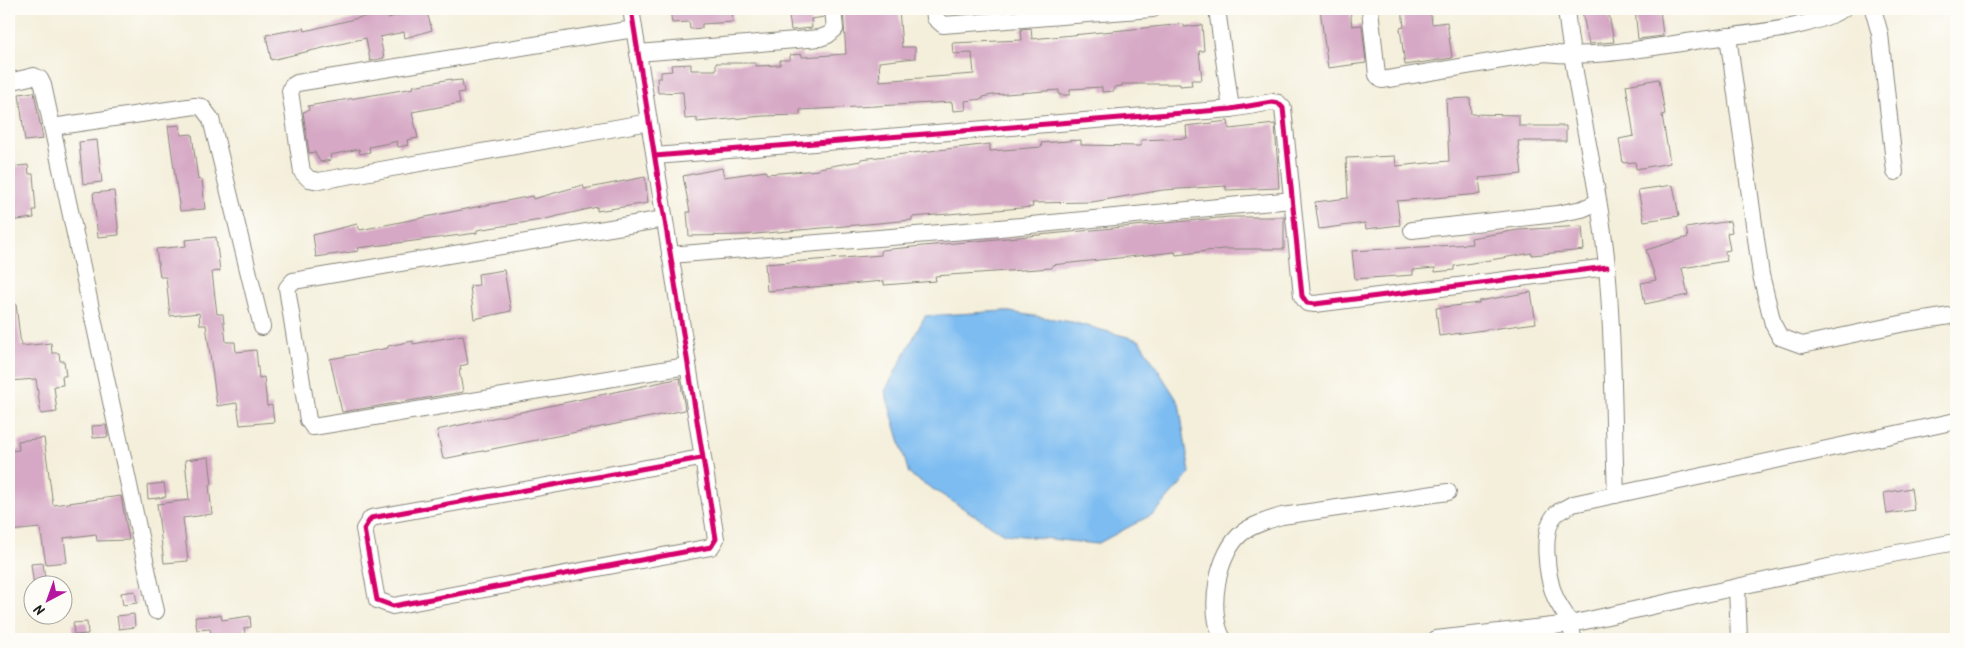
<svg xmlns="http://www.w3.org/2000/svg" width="1965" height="648" font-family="Kalam,sans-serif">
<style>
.water{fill:#7cbcf1;stroke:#4c6c86}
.building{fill:#d6a8c5}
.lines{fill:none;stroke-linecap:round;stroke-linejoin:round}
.minor-casing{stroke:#88867c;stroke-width:18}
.minor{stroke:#fff;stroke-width:16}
.cycleway-casing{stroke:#fdfcf7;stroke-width:8}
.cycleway{stroke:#d6006c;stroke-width:5}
</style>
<rect width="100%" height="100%" fill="#fdfcf7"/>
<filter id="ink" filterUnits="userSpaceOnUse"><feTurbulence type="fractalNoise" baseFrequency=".02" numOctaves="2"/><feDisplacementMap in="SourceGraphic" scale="10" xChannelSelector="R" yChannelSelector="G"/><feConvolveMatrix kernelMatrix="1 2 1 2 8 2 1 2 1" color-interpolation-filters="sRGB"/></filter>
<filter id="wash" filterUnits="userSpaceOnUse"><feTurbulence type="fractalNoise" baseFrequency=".0096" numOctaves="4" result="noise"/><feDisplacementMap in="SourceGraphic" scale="20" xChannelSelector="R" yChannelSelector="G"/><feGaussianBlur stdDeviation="1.12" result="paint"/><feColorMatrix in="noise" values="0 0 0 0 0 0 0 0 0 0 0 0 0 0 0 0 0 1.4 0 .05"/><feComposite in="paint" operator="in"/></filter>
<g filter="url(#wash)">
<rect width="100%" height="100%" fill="#f4efdb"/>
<polygon class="water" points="1004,311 1072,322 1139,340 1179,403 1190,473 1155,513 1097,544 1004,534 909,474 885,391 925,316"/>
<g id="blocks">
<g class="building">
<polygon points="421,9 426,9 432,30 405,38 404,32 380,37 384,58 370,61 366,38 271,60 266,35 304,28 305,31 387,11 388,18"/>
<polygon points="670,9 732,9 733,22 702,24 702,28 690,29 689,22 672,23"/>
<polygon points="788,9 823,9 824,17 811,19 812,28 791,30"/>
<polygon points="843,9 899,9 902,47 915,47 915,58 879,62 880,81 974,74 972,53 953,54 952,43 1022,40 1021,29 1031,28 1032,39 1184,24 1184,27 1202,25 1204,51 1199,51 1202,80 1191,80 1192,85 1180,86 1180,84 1122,84 1122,86 1114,87 1114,91 1102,92 1102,87 1070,89 1070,95 1059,95 1059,90 992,95 983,97 983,99 965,101 966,110 953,111 952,102 800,110 800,115 763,116 697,122 697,118 685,119 683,92 658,93 657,78 661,78 661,72 672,71 671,65 691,64 691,70 716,70 716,63 756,63 756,66 780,65 780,60 790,60 790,55 802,54 802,57 846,54"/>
<polygon points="1320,9 1350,9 1352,26 1362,25 1366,63 1328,68"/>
<polygon points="1402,9 1430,9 1432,24 1447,22 1452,58 1405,65 1400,28 1404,27"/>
<polygon points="1597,9 1608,9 1614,42 1589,44 1582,11"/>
<polygon points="1635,9 1660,9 1663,36 1638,39"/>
<polygon points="451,79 451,81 462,80 464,92 458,93 460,103 412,112 418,138 407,140 408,145 398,147 397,141 394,142 369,147 370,152 360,154 359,149 330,155 331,160 320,162 315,152 309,153 303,112 309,110 308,106 414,88 413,86"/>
<polygon points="1659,79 1665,114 1662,115 1670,163 1636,169 1635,162 1623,163 1619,139 1634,136 1626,85"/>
<polygon points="34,92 43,139 25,141 19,94"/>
<polygon points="1470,98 1471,114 1519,115 1519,126 1566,126 1566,141 1518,141 1522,174 1479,178 1481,194 1397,201 1400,225 1366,229 1365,223 1319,229 1315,202 1348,198 1346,158 1395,156 1396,166 1449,161 1446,99"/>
<polygon points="1228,121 1229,129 1275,124 1279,188 1226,190 1226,186 1163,190 1092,202 1032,203 1033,207 912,217 912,220 744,235 689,236 687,212 690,212 683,176 722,168 724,177 766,171 766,174 819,170 819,168 861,161 861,159 990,144 990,151 1042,147 1041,143 1081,140 1081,145 1141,146 1141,140 1187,138 1186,126"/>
<polygon points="180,125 181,135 192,134 198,180 202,179 205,209 180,211 168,126"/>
<polygon points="97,140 102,182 83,184 79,142"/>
<polygon points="28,165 29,174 33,174 36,210 33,210 34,218 9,221 9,167"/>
<polygon points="645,177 648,203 597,211 597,207 541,220 477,230 477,233 358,248 359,251 316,257 313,235 357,224 360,230 532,196 533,199 583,185 584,189"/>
<polygon points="1673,185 1679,216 1644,221 1638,190"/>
<polygon points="114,191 119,235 98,237 93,193"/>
<polygon points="1229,217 1284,217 1284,249 1223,249 1176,255 1175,252 1052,265 1052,268 935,276 936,281 884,285 884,281 767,291 765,264 881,255 881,250"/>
<polygon points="1730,221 1732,232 1727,233 1730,250 1725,251 1727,261 1682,268 1688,295 1645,304 1641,283 1656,280 1646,250 1688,237 1686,228"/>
<polygon points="1582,226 1584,250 1532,255 1532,253 1454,266 1454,270 1435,272 1435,268 1413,270 1413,275 1355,279 1352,251 1472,244 1471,238 1518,230"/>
<polygon points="216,237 220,271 212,272 217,314 223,314 226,342 235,342 236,352 256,350 259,378 264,377 267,406 272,405 274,422 240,425 237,403 217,406 206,325 200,325 199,313 170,316 166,277 160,277 156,249 186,246 185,240"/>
<polygon points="504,270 511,311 474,319 470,286 479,285 478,274"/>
<polygon points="1531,292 1536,323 1439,336 1436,308 1479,303 1479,301"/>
<polygon points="16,304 21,346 51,343 52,353 59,353 60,361 64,361 66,376 62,376 63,385 54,386 57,412 41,414 36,379 9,381 9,305"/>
<polygon points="463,335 468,364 460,366 461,370 459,370 463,392 342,412 330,359 388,348 388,346 413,341 413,344"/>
<polygon points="680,378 685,410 443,459 437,430"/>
<polygon points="106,425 108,437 93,438 92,426"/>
<polygon points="44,438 53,505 121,496 129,540 97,541 96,534 64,538 67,562 46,564 40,528 9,531 9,451 19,450 18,441"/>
<polygon points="209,457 212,485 209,485 212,514 183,518 188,561 164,563 157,504 189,500 185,460"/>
<polygon points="164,483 166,497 148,499 147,485"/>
<polygon points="1911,488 1914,510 1887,514 1884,493"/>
<polygon points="43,563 46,586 34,586 31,564"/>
<polygon points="135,591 137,603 123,605 121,593"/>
<polygon points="134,614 135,627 119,629 117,616"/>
<polygon points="221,615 222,620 250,616 251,627 244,628 246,639 212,639 210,629 197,630 195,617"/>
<polygon points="87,622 88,634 74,635 73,623"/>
</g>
</g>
</g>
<g filter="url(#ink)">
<use href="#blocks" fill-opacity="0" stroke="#88867c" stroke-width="1"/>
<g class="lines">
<g class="minor-casing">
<g id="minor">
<polyline points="631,9 716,539 711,547 393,606 377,600 364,529 371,518 701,458"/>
<polyline points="934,9 935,18 943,25 1153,9"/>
<polyline points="1217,9 1231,109"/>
<path d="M 1370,9 L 1377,75 L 1382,80 L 1545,53 C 1598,59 1649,47 1701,40 C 1745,33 1805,31 1843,9"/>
<path d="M 1566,9 C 1575,96 1599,180 1607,267 C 1614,343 1613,419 1616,495"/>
<polyline points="1873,9 1880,34 1895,172"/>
<polyline points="634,29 297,83 292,86 290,91 302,172 309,179 319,181 649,122"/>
<polyline points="1728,36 1761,275 1773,324 1780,337 1802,345 1905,323 1956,315"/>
<polyline points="638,53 820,38 828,35 835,29 833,9"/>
<polyline points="9,82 34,76 40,79 43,85 156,611"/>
<polyline points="52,127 195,106 202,107 211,119 262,327"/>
<polyline points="655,156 1231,109 1272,102 1278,103 1283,108 1302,296 1307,303 1315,304 1607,267"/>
<polyline points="664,219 293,281 287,288 308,420 313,427 687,366"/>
<polyline points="1412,230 1557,214 1582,209 1598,202"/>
<polyline points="670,255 989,229 1292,200"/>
<polyline points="1737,588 1739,639"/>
<path d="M 1223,639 C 1207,611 1217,552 1243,532 C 1254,524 1269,520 1282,516 L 1448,492"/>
<path d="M 1436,639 L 1571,624 C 1566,615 1559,606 1555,597 C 1547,577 1540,530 1556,514 C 1560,510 1568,507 1573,504 L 1956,421"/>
<path d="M 1573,639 L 1571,624 C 1699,596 1827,565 1956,542"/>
</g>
</g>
<use href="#minor" class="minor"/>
<g class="cycleway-casing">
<g id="cycleway">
<polyline points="631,9 716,539 711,547 393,606 377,600 364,529 371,518 701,458"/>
<polyline points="655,156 1231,109 1272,102 1278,103 1283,108 1302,296 1307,303 1315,304 1607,267"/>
</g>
</g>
<use href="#cycleway" class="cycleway"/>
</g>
</g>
<rect width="1965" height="648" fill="none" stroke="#fdfcf7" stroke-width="30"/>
<g transform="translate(48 600) rotate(221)"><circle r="24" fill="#fdfcf7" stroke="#a3a29f"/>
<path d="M0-4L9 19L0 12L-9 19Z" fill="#b5179e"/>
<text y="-8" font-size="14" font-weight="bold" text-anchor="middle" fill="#1c1c1c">N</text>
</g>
</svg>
